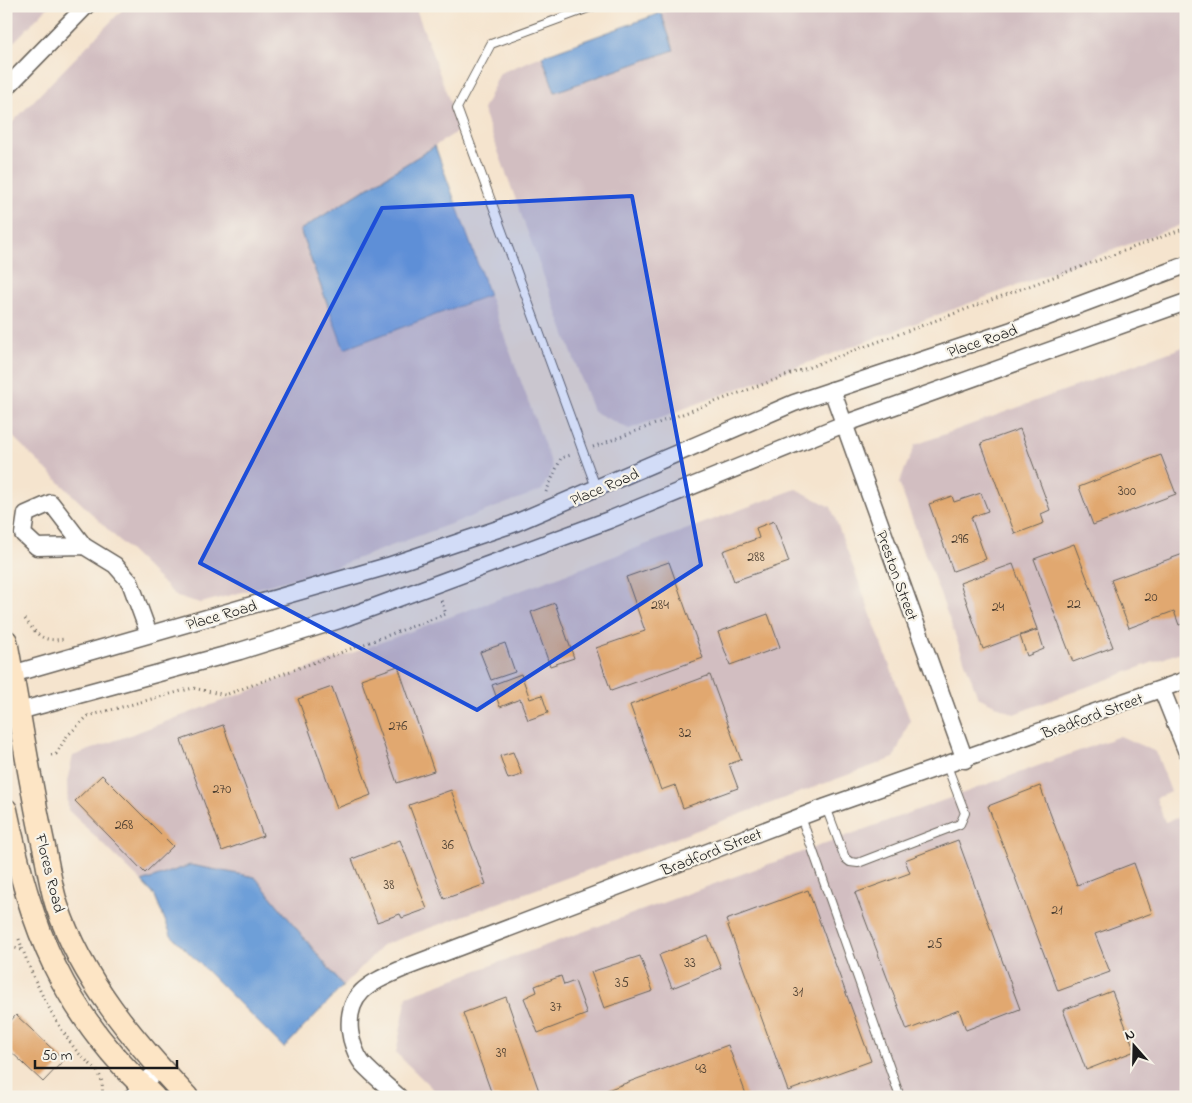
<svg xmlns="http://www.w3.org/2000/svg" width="1192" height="1103" font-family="'Indie Flower',sans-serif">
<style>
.industrial{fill:#d2bec1}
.water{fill:#6e9fd8;stroke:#455e7a}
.building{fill:#e1a86f}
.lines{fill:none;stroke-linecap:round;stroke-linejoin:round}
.service-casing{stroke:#68625a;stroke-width:10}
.minor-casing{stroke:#68625a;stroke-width:19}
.secondary-casing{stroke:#68625a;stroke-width:25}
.path{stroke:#68625a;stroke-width:3;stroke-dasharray:1 4;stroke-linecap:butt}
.service{stroke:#fff;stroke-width:8}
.minor{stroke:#fff;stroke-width:16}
.secondary{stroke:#fde5c5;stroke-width:22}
.marked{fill:#1d4ed8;fill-opacity:0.2;stroke:#1d4ed8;stroke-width:4;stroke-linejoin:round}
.labels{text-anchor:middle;stroke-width:4.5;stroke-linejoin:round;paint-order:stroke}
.number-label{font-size:14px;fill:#4d3f31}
.street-label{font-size:16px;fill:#1c1c1c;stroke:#f7f3e8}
</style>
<rect width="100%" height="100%" fill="#f7f3e8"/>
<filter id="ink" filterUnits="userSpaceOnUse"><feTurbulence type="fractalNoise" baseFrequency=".02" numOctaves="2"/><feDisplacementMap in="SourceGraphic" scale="10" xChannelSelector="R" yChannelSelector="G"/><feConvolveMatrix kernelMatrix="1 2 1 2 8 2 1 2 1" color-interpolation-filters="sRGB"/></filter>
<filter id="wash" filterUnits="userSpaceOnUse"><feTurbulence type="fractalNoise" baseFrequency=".0096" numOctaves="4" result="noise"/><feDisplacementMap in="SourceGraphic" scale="20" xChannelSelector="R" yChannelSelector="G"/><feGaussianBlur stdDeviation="1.12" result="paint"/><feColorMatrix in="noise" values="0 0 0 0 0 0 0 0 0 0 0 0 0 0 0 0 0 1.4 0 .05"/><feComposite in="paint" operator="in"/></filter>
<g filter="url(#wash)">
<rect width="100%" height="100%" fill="#f5e4ce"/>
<g class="industrial">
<polygon points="6,6 49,6 6,50"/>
<polygon points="126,6 415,6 460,130 301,230 344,349 489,295 553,468 542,490 329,569 201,603 177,597 6,430 6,129"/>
<polygon points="681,6 1186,6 1186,223 629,429 593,411 483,110 500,73 542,56 555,91 674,50 661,13"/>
<polygon points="1186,346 1186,650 1014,714 978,697 899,483 915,445"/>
<polygon points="796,489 831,507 910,720 894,758 383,945 343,986 255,877 190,865 142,882 68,810 67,781 73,756"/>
<polygon points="1120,736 1156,752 1171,792 1156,798 1165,822 1180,817 1186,833 1186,1097 441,1097 396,1053 407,996"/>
</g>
<g class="water">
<polygon points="661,13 674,50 555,92 542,56"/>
<polygon points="435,146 489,295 344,349 300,230"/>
<polygon points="190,865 255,877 343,986 284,1048 171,935 155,896 142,882"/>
</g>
<g id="blocks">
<g class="building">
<polygon points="1020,429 1050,510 1041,514 1044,523 1015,534 981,443"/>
<polygon points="1161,455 1176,494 1093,525 1079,487"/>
<polygon points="981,493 988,511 971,517 986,559 953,571 929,504 952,496 954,502"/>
<polygon points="774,521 789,562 734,581 723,551 759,538 756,528"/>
<polygon points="1074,544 1113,647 1073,662 1034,559"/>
<polygon points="1186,553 1186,623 1179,625 1174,611 1129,628 1111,580"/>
<polygon points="669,562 703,658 611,691 596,648 645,631 626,577"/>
<polygon points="1013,564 1037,629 983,649 960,583"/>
<polygon points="555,603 574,658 550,666 531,612"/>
<polygon points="768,614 780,647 730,665 718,632"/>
<polygon points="1038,630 1044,649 1027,656 1020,636"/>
<polygon points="505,643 515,672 491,680 480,652"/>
<polygon points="398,666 434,771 397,783 361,679"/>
<polygon points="521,674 530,699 542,695 548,713 528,720 520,699 500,707 492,685"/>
<polygon points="710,675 741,760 729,764 738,788 683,808 675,785 661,790 630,705"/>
<polygon points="332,687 371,795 337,808 298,699"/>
<polygon points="223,725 263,836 222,851 181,740"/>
<polygon points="513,752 522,775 508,779 500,756"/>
<polygon points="102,775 173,846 145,873 75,801"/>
<polygon points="1040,786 1077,885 1134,863 1152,913 1095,934 1110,972 1058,991 988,806"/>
<polygon points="451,790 486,884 444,899 409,805"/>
<polygon points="400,840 427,909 402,918 400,914 377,922 352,859"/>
<polygon points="958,840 1020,1009 966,1030 959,1010 907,1030 855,893 910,873 905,860"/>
<polygon points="808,890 871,1061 788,1091 726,920"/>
<polygon points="708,936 721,968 672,988 659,955"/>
<polygon points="640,956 653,991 604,1008 591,972"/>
<polygon points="561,976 564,985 575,981 587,1014 538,1033 524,998 537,992 535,986"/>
<polygon points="1112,991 1135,1051 1086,1070 1063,1010"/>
<polygon points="506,997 539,1091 522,1097 493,1097 463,1013"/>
<polygon points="16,1015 64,1060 43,1082 6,1047 6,1026"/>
<polygon points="728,1045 747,1097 604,1097 602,1092"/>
</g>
</g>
</g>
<g filter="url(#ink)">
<use href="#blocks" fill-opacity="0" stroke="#68625a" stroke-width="1"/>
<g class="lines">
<g class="service-casing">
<g id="service">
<polyline points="594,6 491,44 457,108 597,490"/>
<polyline points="826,807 845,858 850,862 858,863 960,824 965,813 947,766"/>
<polyline points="801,817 900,1097"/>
</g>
</g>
<g class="minor-casing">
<g id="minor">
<polyline points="6,88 86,6"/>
<polyline points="832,390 965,760"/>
<polyline points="84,546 37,547 23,534 26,514 51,503 84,546 115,565 130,582 149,634"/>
<polyline points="12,674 388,566 513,524 794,403 1012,330 1186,265"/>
<polyline points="1162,690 1186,750"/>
<polyline points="19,711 240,651 339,620 609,520 844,424 1186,302"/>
<polyline points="132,1097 159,1068"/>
<path d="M 399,1097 C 387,1086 373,1075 362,1063 C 356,1055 351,1041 350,1031 C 346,991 373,982 404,968 L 826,807 L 1186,680"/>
</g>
</g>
<g class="secondary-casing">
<g id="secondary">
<path d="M 6,641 C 19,710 29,779 44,847 C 48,866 51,888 57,906 C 82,980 134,1041 187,1097"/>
<path d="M 6,810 C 31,930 62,1012 154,1097"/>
</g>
</g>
<g class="path">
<polyline points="593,447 1186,228"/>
<polyline points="546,492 561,458 571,455"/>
<path d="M 25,619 C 38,636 42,642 65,639"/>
<polyline points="51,755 56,754 67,736 88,716 193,688 225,695 446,614 441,600"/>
<path d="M 19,939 C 32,978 51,1016 75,1049 C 82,1058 93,1065 99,1074 C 103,1082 103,1089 102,1097"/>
<polyline points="6,945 22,950"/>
</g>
<use href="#service" class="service"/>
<use href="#minor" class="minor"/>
<use href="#secondary" class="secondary"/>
</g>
</g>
<path class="marked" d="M 632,196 L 701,565 L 477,710 L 200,563 L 382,208 Z"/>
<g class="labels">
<g class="number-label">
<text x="1127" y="495">300</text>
<text x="960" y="543">296</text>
<text x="756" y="561">288</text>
<text x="1151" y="601">20</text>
<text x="1074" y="608">22</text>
<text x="660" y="609">284</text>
<text x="998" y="611">24</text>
<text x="398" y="730">276</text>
<text x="685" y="737">32</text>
<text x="222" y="793">270</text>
<text x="124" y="829">268</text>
<text x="448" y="849">36</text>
<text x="389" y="889">38</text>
<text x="1057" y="914">21</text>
<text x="935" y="948">25</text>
<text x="690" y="967">33</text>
<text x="622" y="987">35</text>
<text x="798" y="996">31</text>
<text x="556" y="1011">37</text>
<text x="501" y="1057">39</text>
<text x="701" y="1073">43</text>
</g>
<g class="street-label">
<text transform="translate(982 340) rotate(-19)" y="6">Place Road</text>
<text transform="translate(604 486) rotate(-23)" y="6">Place Road</text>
<text transform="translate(898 575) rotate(70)" y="6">Preston Street</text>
<text transform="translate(221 614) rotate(-16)" y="6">Place Road</text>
<text transform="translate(1092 715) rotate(-20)" y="6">Bradford Street</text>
<text transform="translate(711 851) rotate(-21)" y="6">Bradford Street</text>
<text transform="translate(51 873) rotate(76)" y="6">Flores Road</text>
</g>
</g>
<rect width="1192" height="1103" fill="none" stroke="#f7f3e8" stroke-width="25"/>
<g transform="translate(1134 1046) rotate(340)" stroke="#f7f3e8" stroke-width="4" paint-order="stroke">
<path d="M0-4L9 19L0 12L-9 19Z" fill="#1c1c1c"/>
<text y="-8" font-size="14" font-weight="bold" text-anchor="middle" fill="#1c1c1c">N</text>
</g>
<path d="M35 1060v8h142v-8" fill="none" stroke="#1c1c1c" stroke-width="2.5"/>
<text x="42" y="1060" font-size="15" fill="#1c1c1c" stroke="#f7f3e8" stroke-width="4" paint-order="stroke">50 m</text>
</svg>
